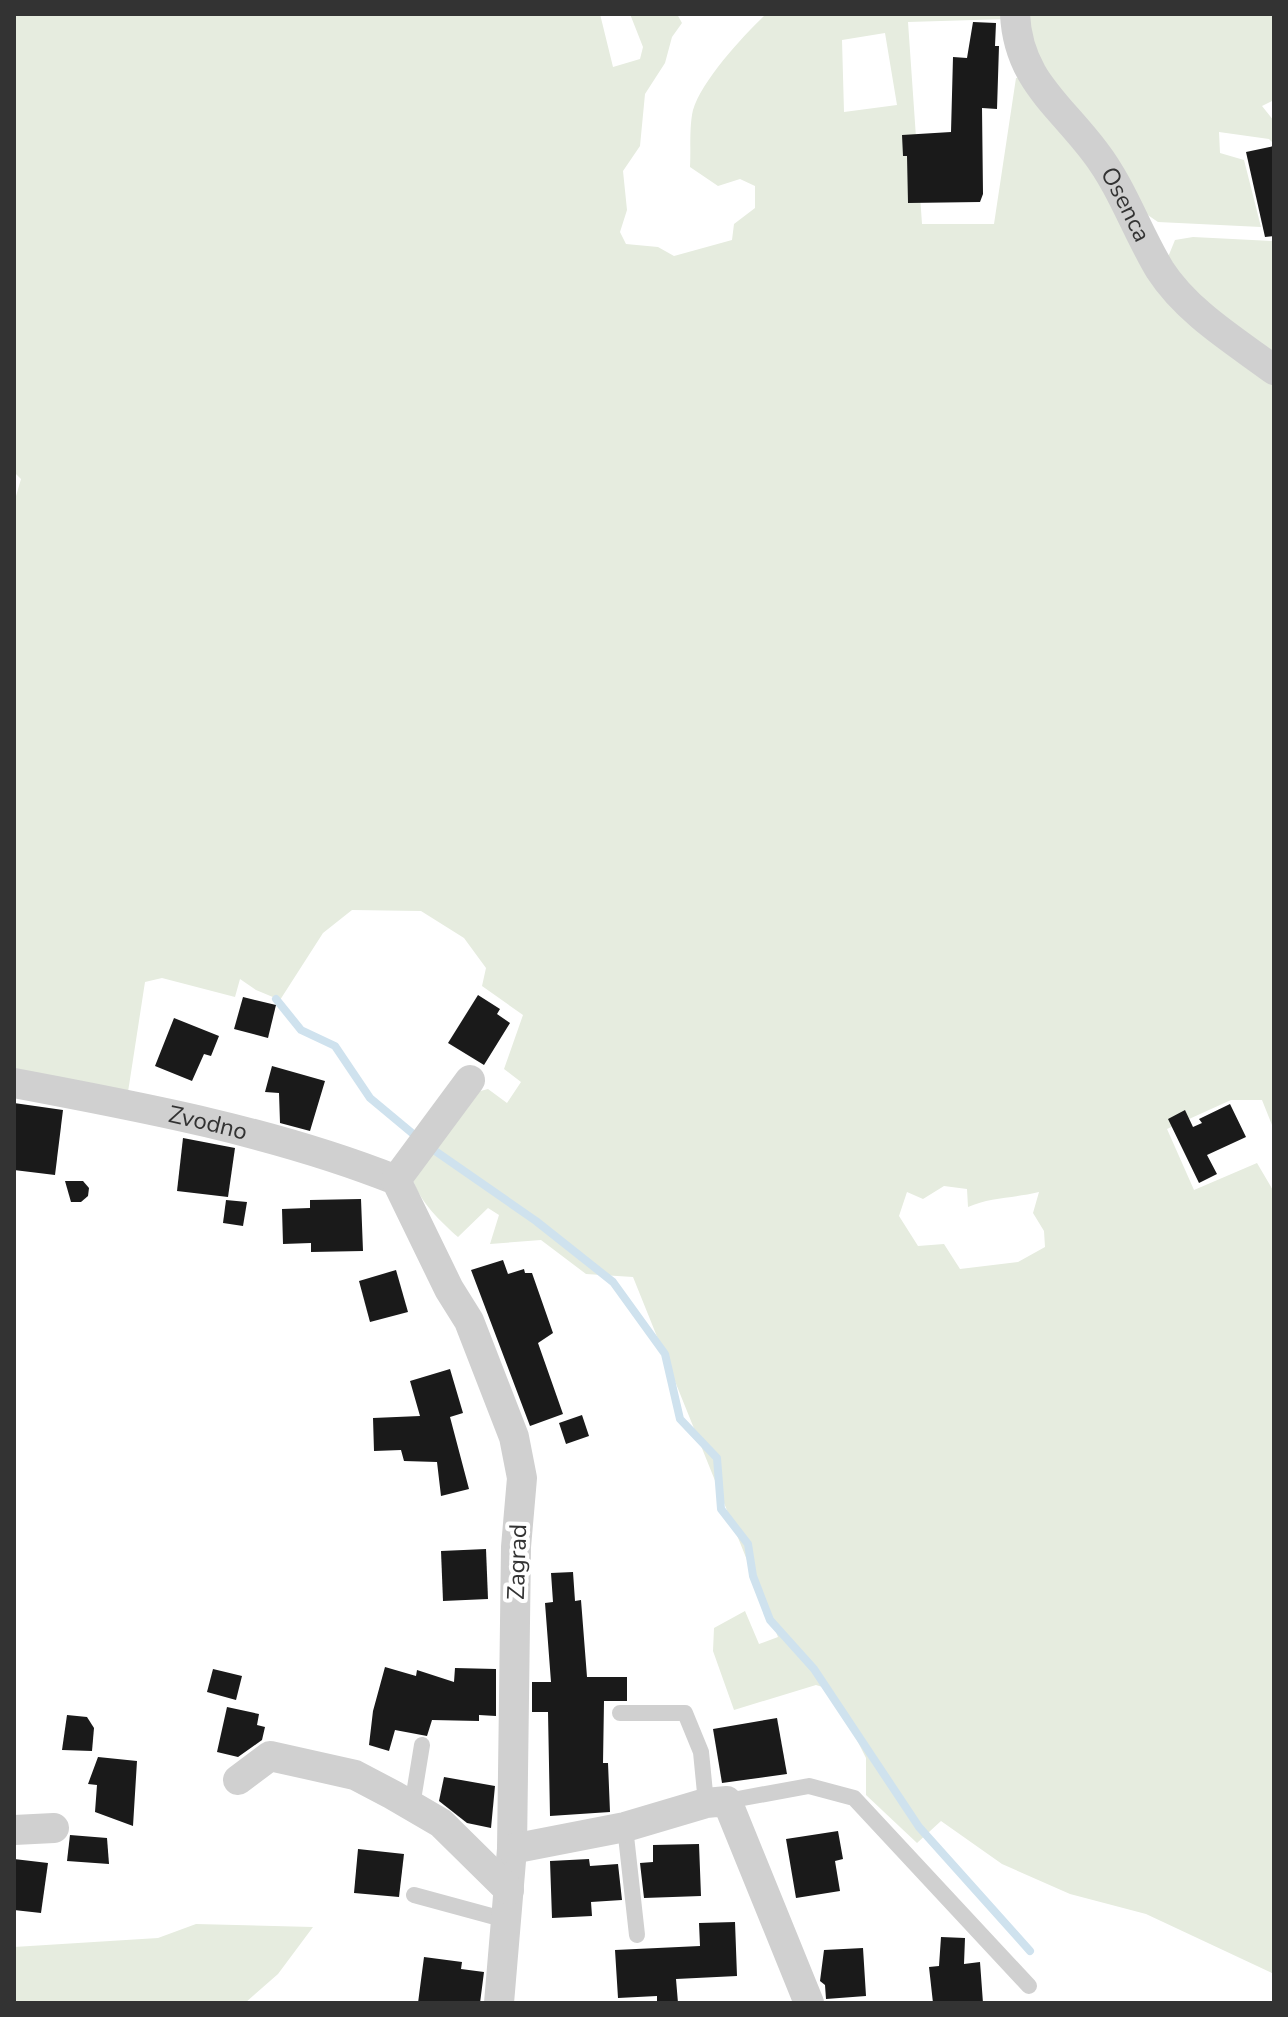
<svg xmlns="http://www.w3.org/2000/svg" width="1288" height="2017" font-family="'Nunito Sans',sans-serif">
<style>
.green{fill:#e6ecdf;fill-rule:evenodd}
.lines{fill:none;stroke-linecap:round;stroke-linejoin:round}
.stream{stroke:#cfe2ee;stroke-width:8}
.building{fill:#1a1a1a}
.lane{stroke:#d0d0d0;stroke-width:16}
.street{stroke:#d0d0d0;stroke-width:30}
.labels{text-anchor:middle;stroke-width:8;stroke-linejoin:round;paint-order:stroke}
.street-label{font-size:24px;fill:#333;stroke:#fff}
</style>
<rect width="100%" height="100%" fill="#fff"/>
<g class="green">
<path d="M 14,14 L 600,14 L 613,67 L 640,59 L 643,47 L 630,14 L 677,14 L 682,23 L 672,37 L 665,63 L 645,94 L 640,146 L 623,171 L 627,210 L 620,232 L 626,244 L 658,247 L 674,256 L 732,240 L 734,224 L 755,208 L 755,186 L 740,179 L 718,186 L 690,167 C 691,150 689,127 693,110 C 702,80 743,36 766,14 L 1005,14 L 1007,19 L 908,22 L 922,224 L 994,224 L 1016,78 L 1026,77 L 1143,246 L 1274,378 L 1274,1130 L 1262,1100 L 1231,1100 L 1167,1129 L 1194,1190 L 1257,1163 L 1274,1192 L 1274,1974 L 1146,1914 L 1070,1894 L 1002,1864 L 941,1821 L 917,1843 L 866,1795 L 866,1758 L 832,1690 L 816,1685 L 734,1710 L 713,1651 L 714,1628 L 745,1611 L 759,1644 L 778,1637 L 633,1277 L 586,1274 L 541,1240 L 490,1244 L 499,1215 L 488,1208 L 458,1237 C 441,1222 420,1202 413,1180 L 473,1093 L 488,1089 L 507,1103 L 521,1082 L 504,1069 L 523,1015 L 482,986 L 486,968 L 464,938 L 421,911 L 352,910 L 323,933 L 280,1000 L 256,990 L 240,979 L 235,997 L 162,978 L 145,982 L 128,1092 L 14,1075 L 14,503 L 21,479 L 14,472 ZM 885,33 L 897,105 L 844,112 L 842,40 ZM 944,1186 L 967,1189 L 968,1207 C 990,1197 1015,1198 1039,1192 L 1033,1213 L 1044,1231 L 1045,1247 L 1018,1262 L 960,1269 L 944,1244 L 918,1246 L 899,1216 L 907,1192 L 923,1199 Z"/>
<polygon points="1023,14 1274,14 1274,100 1262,106 1274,121 1274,144 1269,139 1219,132 1220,153 1244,160 1261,227 1158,222 1136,207 1027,49"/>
<polygon points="1193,237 1274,241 1274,360 1214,319 1166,262 1175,240"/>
<polygon points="196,1924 313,1927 278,1974 245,2003 14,2003 14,1947 158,1938"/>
</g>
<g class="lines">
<g class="stream">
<polyline points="276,999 301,1030 335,1046 370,1098 418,1138"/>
<polyline points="428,1146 536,1221 613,1282 665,1354 680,1419 717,1458 721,1509 748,1544 753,1576 770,1620 814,1669 919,1827 1030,1951"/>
</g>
</g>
<g class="building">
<polygon points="973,22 996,23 995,46 999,46 997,109 982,108 983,194 980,202 908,203 907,156 903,156 902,135 951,132 953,57 967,58"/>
<polygon points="1274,146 1274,236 1265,237 1246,152"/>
<polygon points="478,995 500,1009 497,1014 510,1023 484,1065 448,1043"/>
<polygon points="243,997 276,1005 268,1038 234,1029"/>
<polygon points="174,1018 219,1036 211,1056 204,1054 192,1081 155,1066"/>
<polygon points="272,1066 325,1081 310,1131 280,1123 279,1093 265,1092"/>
<polygon points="14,1103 63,1110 55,1175 14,1170"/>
<polygon points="1230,1104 1246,1137 1207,1155 1217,1174 1199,1183 1168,1119 1185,1110 1193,1127 1202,1123 1199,1119"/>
<polygon points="183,1138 235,1148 228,1197 177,1191"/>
<polygon points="65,1181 83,1181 89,1188 88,1196 81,1202 71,1202"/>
<polygon points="361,1199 363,1251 311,1252 311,1243 283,1244 282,1209 310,1208 310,1200"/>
<polygon points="226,1200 247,1202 243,1226 223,1223"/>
<polygon points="503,1260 508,1274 524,1269 525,1273 532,1273 553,1333 538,1343 563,1414 530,1426 471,1270"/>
<polygon points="396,1270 408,1312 370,1322 359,1281"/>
<polygon points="450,1369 463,1413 450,1417 469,1489 441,1496 437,1462 404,1461 401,1450 374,1451 373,1418 420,1416 410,1381"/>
<polygon points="582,1415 589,1436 566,1444 559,1423"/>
<polygon points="486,1549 488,1599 443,1601 441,1551"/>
<polygon points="573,1572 575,1601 581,1600 587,1677 627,1677 627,1701 604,1701 603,1763 608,1763 610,1812 550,1816 548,1712 532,1712 532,1682 551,1682 545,1603 553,1602 551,1573"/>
<polygon points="385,1667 416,1676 417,1670 454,1682 455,1668 496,1669 496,1716 479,1715 479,1721 432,1720 427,1736 395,1730 389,1751 369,1745 373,1711"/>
<polygon points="213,1669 242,1676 236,1700 207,1692"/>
<polygon points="227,1707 259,1714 257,1725 265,1727 262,1740 238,1757 217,1752"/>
<polygon points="67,1715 87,1717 94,1728 92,1751 62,1750"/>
<polygon points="777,1718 787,1774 722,1783 713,1729"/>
<polygon points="98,1757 137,1761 133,1826 95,1812 97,1785 88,1784"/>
<polygon points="444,1777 495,1786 491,1828 467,1823 439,1801"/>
<polygon points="838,1831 843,1859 835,1861 840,1891 796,1898 786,1839"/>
<polygon points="70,1835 107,1838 109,1864 67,1861"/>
<polygon points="699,1844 701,1896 644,1898 640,1863 653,1862 653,1845"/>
<polygon points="358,1849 404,1854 399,1897 354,1893"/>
<polygon points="14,1859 48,1863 41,1913 14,1910"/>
<polygon points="589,1859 590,1866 618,1864 622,1900 591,1902 592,1916 552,1918 550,1861"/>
<polygon points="735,1922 737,1976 676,1979 678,2003 657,2003 657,1996 618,1998 615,1950 700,1946 699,1923"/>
<polygon points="941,1937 965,1938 964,1964 980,1962 983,2003 933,2003 929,1967 939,1966"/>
<polygon points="863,1948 866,1996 826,1999 825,1985 820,1981 824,1950"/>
<polygon points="424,1957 462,1962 461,1969 484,1972 480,2003 418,2003"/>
</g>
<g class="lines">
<g class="lane">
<polyline points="620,1713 685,1713 701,1752 706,1803"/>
<polyline points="727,1801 809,1786 854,1798 1029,1986"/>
<polyline points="412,1806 422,1745"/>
<polyline points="625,1827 637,1935"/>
<polyline points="414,1895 506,1920"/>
</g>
<g class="street">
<path id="s1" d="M 1015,14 C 1018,79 1059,104 1095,152 C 1122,187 1137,232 1160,270 C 1187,312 1235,341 1274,370"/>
<path id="s2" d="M 14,1083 C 142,1107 275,1132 396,1180 L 449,1289 L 469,1321 L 514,1437 L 522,1478 L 516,1547 L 512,1849 L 499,2003"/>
<polyline points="396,1180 470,1080"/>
<polyline points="238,1780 270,1756 355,1775 393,1795 441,1823 509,1890"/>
<polyline points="14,1830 54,1828"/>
<polyline points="512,1849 625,1827 706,1803 727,1801 809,2003"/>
</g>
</g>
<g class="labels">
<g class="street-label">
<text dy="8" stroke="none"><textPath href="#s1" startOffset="224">Osenca</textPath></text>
<text dy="8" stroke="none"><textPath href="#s2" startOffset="198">Zvodno</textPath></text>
<text transform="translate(517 1562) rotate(-88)" y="8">Zagrad</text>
</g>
</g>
<rect width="1288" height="2017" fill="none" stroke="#333333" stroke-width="32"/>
</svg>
